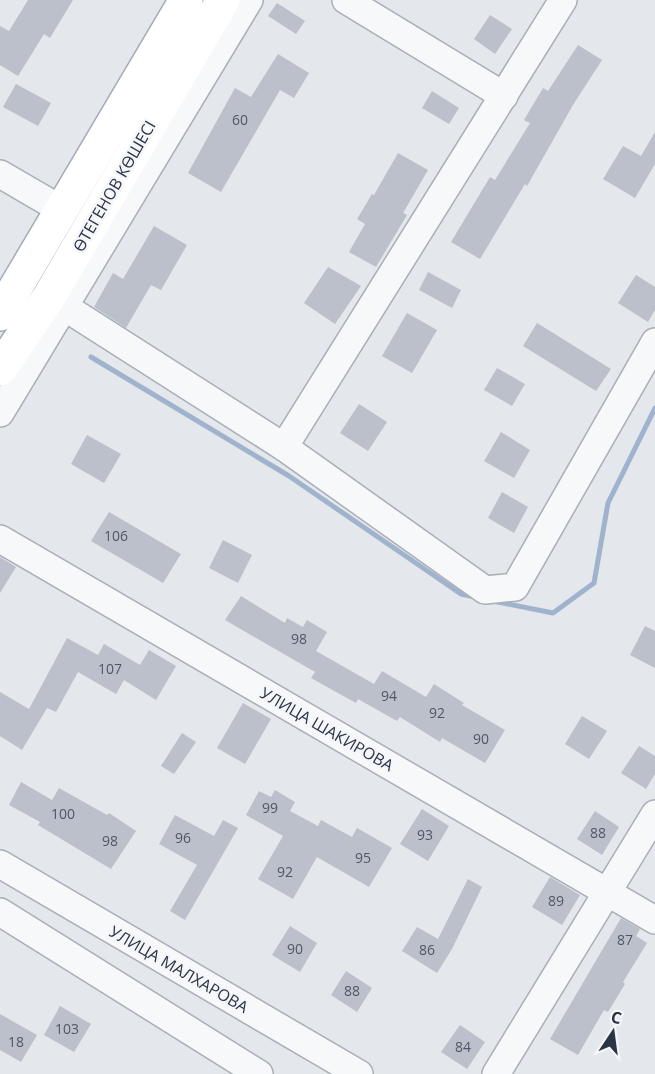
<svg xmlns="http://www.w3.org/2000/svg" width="655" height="1074" font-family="'Open Sans',sans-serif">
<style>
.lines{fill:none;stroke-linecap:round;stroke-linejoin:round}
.stream{stroke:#9fb4cc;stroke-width:5}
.building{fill:#bbc0ca}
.minor-casing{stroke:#a9aeb7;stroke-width:30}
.major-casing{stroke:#a3abb8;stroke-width:36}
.minor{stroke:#f7f8fa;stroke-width:27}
.major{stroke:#fff;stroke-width:33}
.labels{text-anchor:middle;stroke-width:5;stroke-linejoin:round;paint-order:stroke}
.number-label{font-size:14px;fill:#4f5766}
.street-label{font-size:16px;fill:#2b3445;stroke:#f4f6f9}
</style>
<rect width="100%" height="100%" fill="#e4e7ec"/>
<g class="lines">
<g class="stream">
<polyline points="91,357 289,476 461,594 475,597"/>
<polyline points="493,601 553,613 594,583 608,503 655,408"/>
</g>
</g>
<g class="building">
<polygon points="28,0 73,0 50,38 44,34 18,76 0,65 0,26 9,31"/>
<polygon points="277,3 305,21 296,34 268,16"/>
<polygon points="490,15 512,29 495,54 474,39"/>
<polygon points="578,45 602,60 573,105 527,186 525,184 480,259 451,242 490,177 495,180 530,123 524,120 543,88 548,91"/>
<polygon points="278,54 309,73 294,98 280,90 221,192 188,173 235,88 251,97"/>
<polygon points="16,84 51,103 38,126 3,107"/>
<polygon points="432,91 459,108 449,124 422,108"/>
<polygon points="655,132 655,164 635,198 603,179 623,146 641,156"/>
<polygon points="398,153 428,170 403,213 407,215 376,267 349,252 365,224 357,219 372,194 374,195"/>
<polygon points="154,226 187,245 161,290 151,285 126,328 94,307 113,273 123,279"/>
<polygon points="328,267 361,286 335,324 304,303"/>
<polygon points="428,272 461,290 452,308 419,290"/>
<polygon points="636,275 655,287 655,310 648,322 618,303"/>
<polygon points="407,313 437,330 412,373 382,356"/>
<polygon points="537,323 611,369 596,391 523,346"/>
<polygon points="497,368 525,384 512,406 484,390"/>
<polygon points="359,404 387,422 368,451 340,433"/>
<polygon points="501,432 530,450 514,478 484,461"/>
<polygon points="87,435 121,454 104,483 71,464"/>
<polygon points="502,492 528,507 514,533 488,518"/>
<polygon points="109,512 181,554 163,583 91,541"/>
<polygon points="223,540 252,555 238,583 209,568"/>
<polygon points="0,557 16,567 0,593"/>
<polygon points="241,596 285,623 287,618 303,627 307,620 327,632 316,651 374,684 382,671 426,697 434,684 464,703 462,705 505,730 485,763 442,738 440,742 400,717 397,721 358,699 356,703 311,678 315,672 225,620"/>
<polygon points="645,626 655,631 655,668 630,655"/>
<polygon points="67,638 98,655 104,644 140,665 149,650 176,666 156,700 124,680 116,694 78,672 56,712 47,708 22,750 0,736 0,692 29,709"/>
<polygon points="243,703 271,719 245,764 217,748"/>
<polygon points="582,716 607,731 589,759 565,744"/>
<polygon points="182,733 196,742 174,774 161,766"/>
<polygon points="639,746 655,756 655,774 646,789 621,773"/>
<polygon points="21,782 52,800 59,788 107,815 109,813 136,831 111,869 38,825 40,822 9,805"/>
<polygon points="275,790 295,802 290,811 318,826 321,820 352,837 357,828 392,848 369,887 317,857 293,899 258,879 283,836 246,815 259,791 271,797"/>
<polygon points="422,809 449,826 428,861 400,844"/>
<polygon points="595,811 619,827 602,855 577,839"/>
<polygon points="175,815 214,836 223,820 238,828 185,920 170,911 197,865 159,844"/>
<polygon points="550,877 580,895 562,925 532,907"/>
<polygon points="468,879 482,887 452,949 437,973 402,951 417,927 438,939"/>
<polygon points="621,918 640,929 636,936 647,943 623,982 625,984 608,1012 604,1010 578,1055 550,1039"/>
<polygon points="290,926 317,943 300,972 272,955"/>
<polygon points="346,971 372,988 357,1012 331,995"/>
<polygon points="60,1006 91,1024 74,1052 44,1035"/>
<polygon points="0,1014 37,1035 21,1062 0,1050"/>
<polygon points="460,1025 485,1042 467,1069 441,1052"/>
</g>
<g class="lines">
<g class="minor-casing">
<g id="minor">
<polyline points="346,0 504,96"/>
<polyline points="0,174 62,210"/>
<polyline points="49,297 284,447 485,590 515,587 655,342"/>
<polyline points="0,413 249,0"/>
<polyline points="284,447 563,0"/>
<polyline points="0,539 655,920"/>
<polyline points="0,864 359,1074"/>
<polyline points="0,912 259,1074"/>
<polyline points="496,1074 655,814"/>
</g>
</g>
<g class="major-casing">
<g id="major">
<polyline points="0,314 186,0"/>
<polyline points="0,369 49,297 223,0"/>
</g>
</g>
<use href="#minor" class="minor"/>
<use href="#major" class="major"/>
</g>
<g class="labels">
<g class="number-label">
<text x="240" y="125">60</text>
<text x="116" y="541">106</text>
<text x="299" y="644">98</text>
<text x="110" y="674">107</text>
<text x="389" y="701">94</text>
<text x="437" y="718">92</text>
<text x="481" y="744">90</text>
<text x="270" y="813">99</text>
<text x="63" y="819">100</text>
<text x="598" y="838">88</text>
<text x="425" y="840">93</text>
<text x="183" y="843">96</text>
<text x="110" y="846">98</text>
<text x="363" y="863">95</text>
<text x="285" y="877">92</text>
<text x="556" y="906">89</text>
<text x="625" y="945">87</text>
<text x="295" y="954">90</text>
<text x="427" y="955">86</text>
<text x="352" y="996">88</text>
<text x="67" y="1034">103</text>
<text x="16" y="1047">18</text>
<text x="463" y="1052">84</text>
</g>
<g class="street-label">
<text transform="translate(114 186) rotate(-60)" y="6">ӨТЕГЕНОВ КӨШЕСІ</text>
<text transform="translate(327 729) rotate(30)" y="6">УЛИЦА ШАКИРОВА</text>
<text transform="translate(179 969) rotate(30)" y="6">УЛИЦА МАЛХАРОВА</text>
</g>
</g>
<g transform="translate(613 1032) rotate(13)" stroke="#f4f6f9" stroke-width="4.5" paint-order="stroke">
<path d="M0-4.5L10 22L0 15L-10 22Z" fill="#2b3445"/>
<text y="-9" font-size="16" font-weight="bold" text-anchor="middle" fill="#2b3445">С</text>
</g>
</svg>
